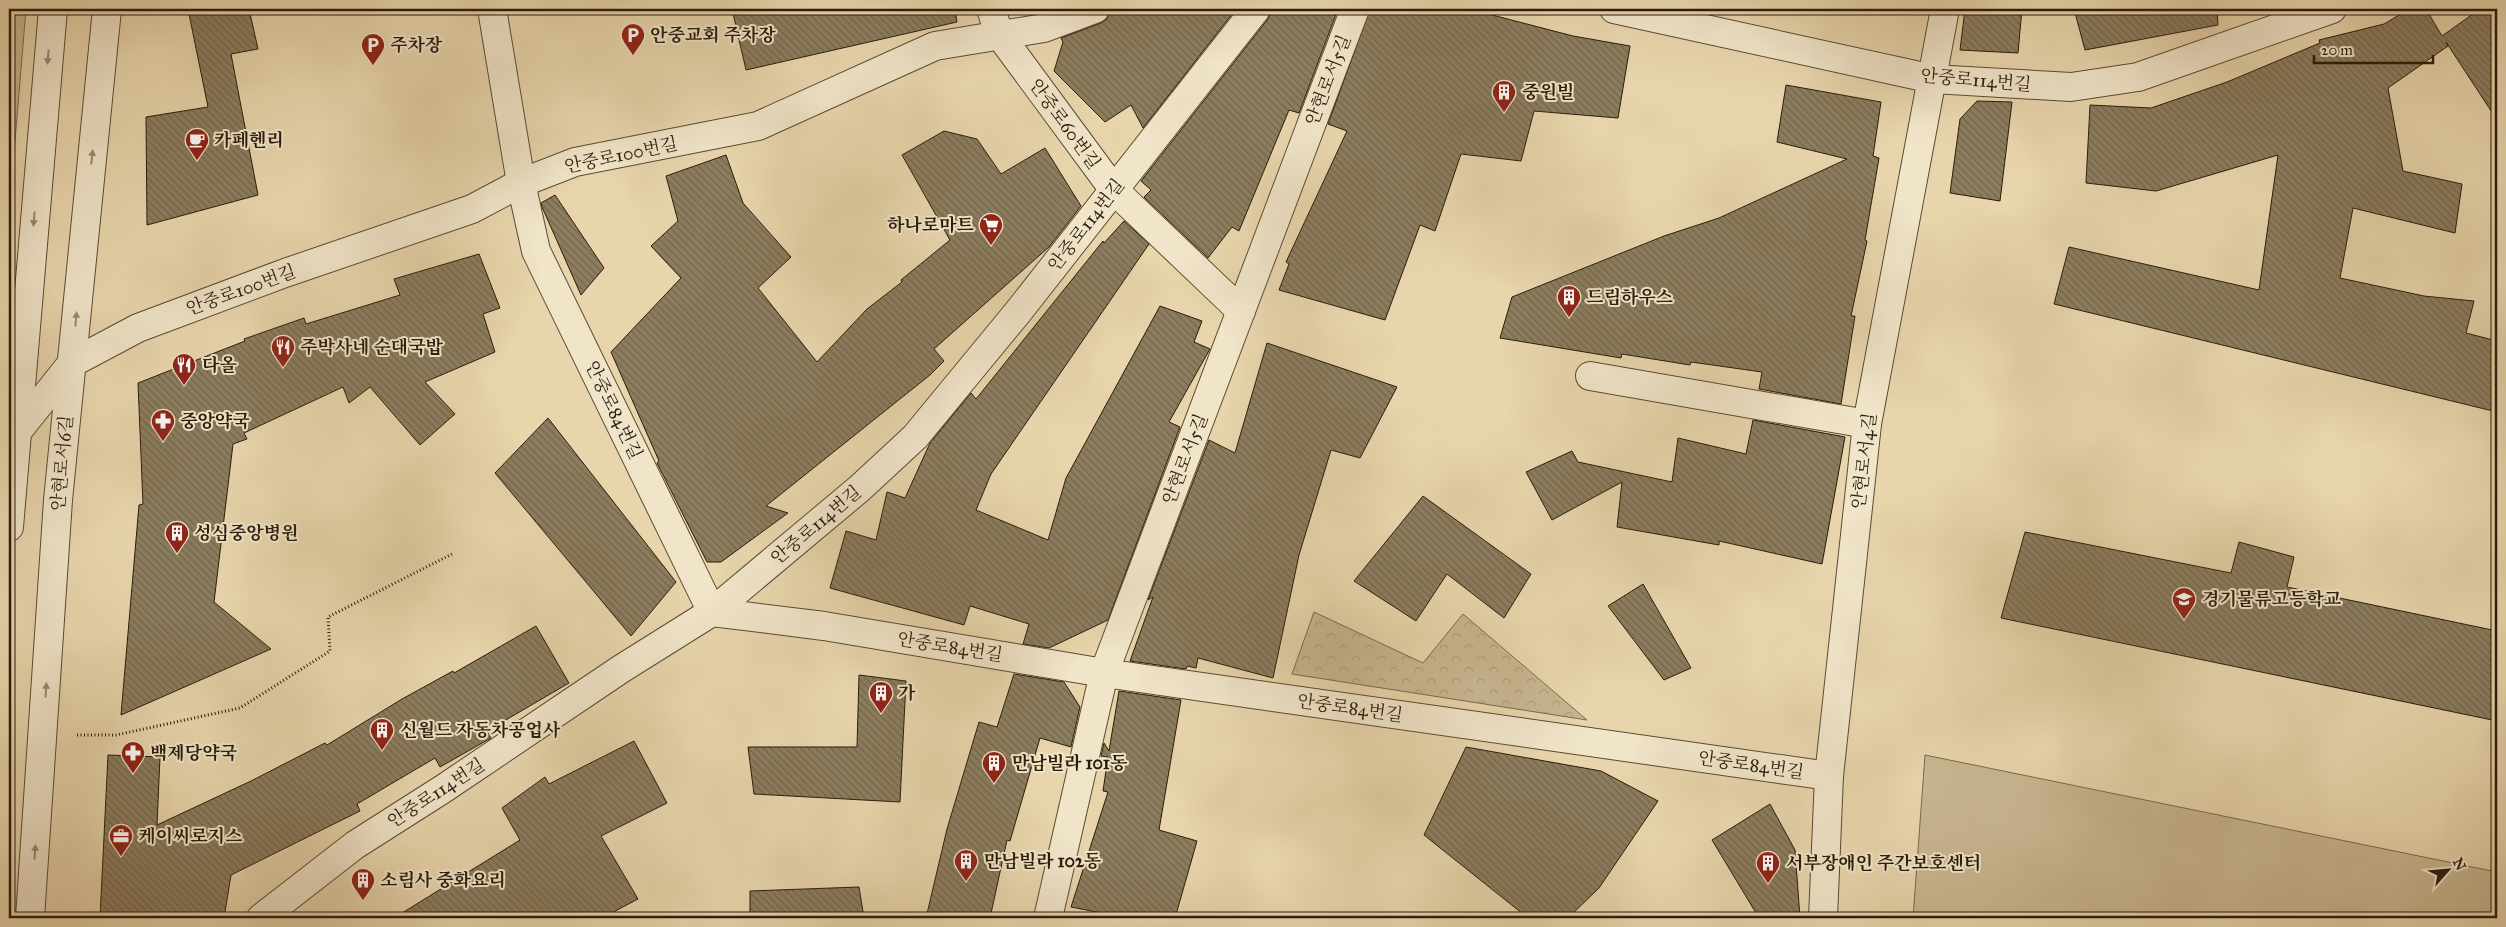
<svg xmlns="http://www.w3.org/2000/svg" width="2506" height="927" font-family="'IM FELL Great Primer','Noto Serif KR',serif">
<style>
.forest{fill:url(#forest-crowns);stroke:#786a4e}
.park{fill:#c8b691;stroke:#786a4e}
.building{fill:url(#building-back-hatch);stroke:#291d0b}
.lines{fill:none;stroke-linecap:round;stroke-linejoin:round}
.minor-casing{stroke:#594b33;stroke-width:30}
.path{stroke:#291d0b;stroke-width:3;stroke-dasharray:1 2.5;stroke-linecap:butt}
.minor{stroke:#f0e4c9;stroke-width:28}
.oneway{fill:#968a74}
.labels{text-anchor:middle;stroke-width:4;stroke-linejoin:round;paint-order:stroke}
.poi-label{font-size:18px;font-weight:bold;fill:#291d0b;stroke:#f0e4c9;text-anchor:start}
.street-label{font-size:18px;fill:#291d0b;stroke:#f0e4c9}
</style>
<defs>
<pattern id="forest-crowns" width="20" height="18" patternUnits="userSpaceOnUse" patternTransform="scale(1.25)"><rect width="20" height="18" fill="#c8b691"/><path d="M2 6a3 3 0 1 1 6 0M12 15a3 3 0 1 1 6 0" fill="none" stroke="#ac9c7c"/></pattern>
<pattern id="building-back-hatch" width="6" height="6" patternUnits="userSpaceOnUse" patternTransform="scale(1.25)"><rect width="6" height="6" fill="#8c7d5f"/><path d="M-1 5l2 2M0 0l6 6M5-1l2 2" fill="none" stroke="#72664d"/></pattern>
</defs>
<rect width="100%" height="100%" fill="#e8d5ac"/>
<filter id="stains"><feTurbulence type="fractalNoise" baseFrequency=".004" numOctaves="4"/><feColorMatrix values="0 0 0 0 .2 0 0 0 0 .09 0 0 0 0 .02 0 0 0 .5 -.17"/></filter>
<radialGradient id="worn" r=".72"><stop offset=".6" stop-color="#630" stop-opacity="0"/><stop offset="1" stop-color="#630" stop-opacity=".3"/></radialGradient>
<polygon class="forest" points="1314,612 1423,663 1463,614 1587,720 1292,674"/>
<g class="park">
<polygon points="9,9 26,9 9,213"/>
<polygon points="1925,755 2497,872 2497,902 2492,918 1913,918"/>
</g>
<g class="building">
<polygon points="188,9 249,9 258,49 231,54 258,195 147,225 146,117 208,107"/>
<polygon points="732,9 955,9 957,22 746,70"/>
<polygon points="1110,9 1236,9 1143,128 1131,105 1105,122 1054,71 1063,42 1061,38 1101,23 1107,19"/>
<polygon points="1271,9 1338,9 1299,113 1289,110 1239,231 1232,227 1208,258 1144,197 1151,190 1141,181 1268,19"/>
<polygon points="1370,9 1469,9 1573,36 1630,46 1618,118 1534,111 1521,161 1461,154 1435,231 1420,225 1385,320 1279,290 1289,264 1286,262 1347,131 1328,124"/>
<polygon points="1965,9 2022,9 2018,53 1960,50"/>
<polygon points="2074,9 2217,9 2218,25 2085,50"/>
<polygon points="2409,9 2426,9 2442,36 2480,9 2497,9 2497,120 2446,42 2448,46 2388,88 2403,171 2462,184 2455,233 2353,208 2340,278 2424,296 2474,301 2466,333 2497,341 2497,412 2054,304 2069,247 2259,290 2278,155 2156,191 2086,183 2090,105 2151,108 2227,82 2320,43 2319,40 2384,24"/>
<polygon points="1786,85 1881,102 1873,156 1879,158 1865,240 1867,241 1851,316 1855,316 1841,404 1759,389 1762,372 1691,362 1690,365 1622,354 1621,358 1500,338 1512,297 1664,236 1719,218 1847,159 1777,142"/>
<polygon points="1977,101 2012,102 2000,201 1950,193 1960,119"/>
<polygon points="944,131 977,139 1001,174 1045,148 1081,206 1049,247 934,349 944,361 930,375 766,506 788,513 721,562 707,562 657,463 659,461 611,352 681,278 651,246 678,221 666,176 726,155 743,203 791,257 758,288 817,362 867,309 902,282 901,280 950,240 902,155"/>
<polygon points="555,195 604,268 581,295 542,207 541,203"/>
<polygon points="1124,221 1149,244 991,474 976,510 1048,540 1066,478 1160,306 1202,321 1194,342 1210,349 1169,422 1180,427 1108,620 1049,648 1023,644 1029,624 970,606 964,625 830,588 846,531 876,540 887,492 905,498 930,443 971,393 976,399 1103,241 1104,243"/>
<polygon points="479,254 500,308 483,314 495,352 425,382 455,414 420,445 370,387 349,403 343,387 244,433 247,439 233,444 214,602 271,649 121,715 139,505 143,504 138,383 245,341 244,339 304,318 306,324 400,295 394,279"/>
<polygon points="1267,343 1397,387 1360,458 1331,450 1299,555 1273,678 1198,658 1196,668 1187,666 1186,669 1130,661 1153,597 1148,600 1209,440 1235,453"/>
<polygon points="548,418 676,582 631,636 495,473"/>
<polygon points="1753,420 1845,437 1822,564 1719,541 1719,545 1617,527 1622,482 1552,520 1526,472 1572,451 1578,462 1672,482 1678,438 1746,454"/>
<polygon points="1423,496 1531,574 1504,618 1447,574 1416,621 1354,581"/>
<polygon points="2025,532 2231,573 2239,542 2294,557 2287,587 2497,631 2497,721 2001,618"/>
<polygon points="1643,584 1691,668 1664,680 1608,606"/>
<polygon points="536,626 569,683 487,731 491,738 440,767 435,758 357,804 360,811 231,875 224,918 100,918 108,755 160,757 157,825 251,781 325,743 327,745 402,699 453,671 454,673"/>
<polygon points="1014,674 1064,682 1080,707 1071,747 1040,738 1010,841 1007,840 990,918 926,918 947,829 979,722 997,727"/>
<polygon points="859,675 906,681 900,802 754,794 748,747 857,747"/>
<polygon points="1119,691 1181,700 1159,830 1197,841 1175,918 1127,918 1071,907 1108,792 1103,791 1108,757 1101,756 1104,743 1109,751"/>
<polygon points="634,741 667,803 601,836 638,899 602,918 394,918 520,840 502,808 545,777 549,784"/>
<polygon points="1466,747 1601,771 1658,801 1599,888 1568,918 1528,918 1424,835"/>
<polygon points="1770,804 1795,850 1800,918 1759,918 1712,840"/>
<polygon points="859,887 864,918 750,918 750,891"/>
</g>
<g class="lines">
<g class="minor-casing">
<g id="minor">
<polyline points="492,9 521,183 536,251 712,612 824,626 1104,673 1829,776"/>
<polyline points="991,9 999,34 1114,190 1241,311"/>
<polyline points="1614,9 1933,79 2071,87 2138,77 2332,9"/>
<polyline points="1590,376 1867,424"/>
<polyline points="9,442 72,363 138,328 285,273 472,209 521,183 575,162 758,126 935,46 1044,28 1095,9"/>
<polyline points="9,527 53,9"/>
<polyline points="30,918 58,500 107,9"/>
<polyline points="261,918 355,845 443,789 621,669 712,612 860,488 915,437 1018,312 1256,9"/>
<polyline points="1048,918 1104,673 1355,9"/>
<polyline points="1823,918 1829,776 1867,424 1945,9"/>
</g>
</g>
<polyline class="path" points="77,735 116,735 240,708 330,651 328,617 454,553"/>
<use href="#minor" class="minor"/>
</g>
<defs><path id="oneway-solid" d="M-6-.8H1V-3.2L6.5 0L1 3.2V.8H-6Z" transform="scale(1.25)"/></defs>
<g class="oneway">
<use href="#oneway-solid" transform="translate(48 57) rotate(95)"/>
<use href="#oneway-solid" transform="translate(92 157) rotate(-84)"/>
<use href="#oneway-solid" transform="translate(34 219) rotate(95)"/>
<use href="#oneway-solid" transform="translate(76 319) rotate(-85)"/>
<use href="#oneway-solid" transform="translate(46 690) rotate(-86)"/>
<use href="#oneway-solid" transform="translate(35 852) rotate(-86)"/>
</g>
<defs>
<g id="parking-pin" transform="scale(1.25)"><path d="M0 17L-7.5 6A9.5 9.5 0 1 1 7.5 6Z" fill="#8f2418" stroke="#f0e4c9"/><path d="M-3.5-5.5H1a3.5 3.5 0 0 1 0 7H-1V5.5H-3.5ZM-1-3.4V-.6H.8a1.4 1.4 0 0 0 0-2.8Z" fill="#fff"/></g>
<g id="building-pin" transform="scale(1.25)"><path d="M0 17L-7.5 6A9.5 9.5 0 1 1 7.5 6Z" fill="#8f2418" stroke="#f0e4c9"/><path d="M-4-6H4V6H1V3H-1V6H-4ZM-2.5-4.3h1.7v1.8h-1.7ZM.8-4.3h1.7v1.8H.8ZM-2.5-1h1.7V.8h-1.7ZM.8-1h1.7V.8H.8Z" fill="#fff"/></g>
<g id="cafe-pin" transform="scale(1.25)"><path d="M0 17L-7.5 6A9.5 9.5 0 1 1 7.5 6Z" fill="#8f2418" stroke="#f0e4c9"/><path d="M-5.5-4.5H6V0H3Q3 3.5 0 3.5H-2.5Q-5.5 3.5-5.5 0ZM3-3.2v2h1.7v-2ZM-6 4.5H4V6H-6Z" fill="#fff"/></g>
<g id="supermarket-pin" transform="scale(1.25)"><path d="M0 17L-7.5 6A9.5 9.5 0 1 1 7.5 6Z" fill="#8f2418" stroke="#f0e4c9"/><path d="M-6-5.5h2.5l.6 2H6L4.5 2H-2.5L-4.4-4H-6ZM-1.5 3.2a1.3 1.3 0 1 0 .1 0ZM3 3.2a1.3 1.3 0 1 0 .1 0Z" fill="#fff"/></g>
<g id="restaurant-pin" transform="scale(1.25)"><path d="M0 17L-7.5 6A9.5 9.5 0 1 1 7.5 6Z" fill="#8f2418" stroke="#f0e4c9"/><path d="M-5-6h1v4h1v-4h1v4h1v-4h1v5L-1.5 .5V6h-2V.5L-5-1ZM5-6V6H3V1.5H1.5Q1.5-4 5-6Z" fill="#fff"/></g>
<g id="pharmacy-pin" transform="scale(1.25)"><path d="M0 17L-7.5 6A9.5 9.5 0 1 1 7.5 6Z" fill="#8f2418" stroke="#f0e4c9"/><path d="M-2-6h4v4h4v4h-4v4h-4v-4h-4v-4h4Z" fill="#fff"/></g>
<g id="school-pin" transform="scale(1.25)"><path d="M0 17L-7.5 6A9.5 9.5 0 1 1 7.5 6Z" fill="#8f2418" stroke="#f0e4c9"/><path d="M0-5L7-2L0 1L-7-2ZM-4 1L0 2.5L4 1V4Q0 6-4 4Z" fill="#fff"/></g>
<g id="office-pin" transform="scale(1.25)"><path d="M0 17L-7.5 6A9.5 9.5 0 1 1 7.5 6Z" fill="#8f2418" stroke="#f0e4c9"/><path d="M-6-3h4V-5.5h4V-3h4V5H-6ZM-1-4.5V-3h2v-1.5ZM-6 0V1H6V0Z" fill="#fff"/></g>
</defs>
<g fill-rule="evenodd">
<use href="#parking-pin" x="633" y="35"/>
<use href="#parking-pin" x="373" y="45"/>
<use href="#building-pin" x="1504" y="92"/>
<use href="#cafe-pin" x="197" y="140"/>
<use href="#supermarket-pin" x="991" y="225"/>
<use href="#building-pin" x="1569" y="297"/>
<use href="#restaurant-pin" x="283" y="347"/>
<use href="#restaurant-pin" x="184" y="365"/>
<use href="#pharmacy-pin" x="163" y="421"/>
<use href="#building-pin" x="177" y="533"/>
<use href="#school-pin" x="2184" y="599"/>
<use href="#building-pin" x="881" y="693"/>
<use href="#building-pin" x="382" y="730"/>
<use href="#pharmacy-pin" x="133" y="753"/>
<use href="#building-pin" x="994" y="763"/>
<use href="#office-pin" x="121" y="836"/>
<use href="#building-pin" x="966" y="861"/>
<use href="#building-pin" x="1768" y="863"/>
<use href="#building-pin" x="363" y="880"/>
</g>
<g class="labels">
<g class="poi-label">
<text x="650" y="41">안중교회 주차장</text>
<text x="390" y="51">주차장</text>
<text x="1522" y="98">중원빌</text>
<text x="214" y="146">카페헨리</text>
<text x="974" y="231" text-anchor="end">하나로마트</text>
<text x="1586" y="303">드림하우스</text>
<text x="300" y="353">주박사네 순대국밥</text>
<text x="202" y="371">다올</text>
<text x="180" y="427">중앙약국</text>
<text x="194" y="539">성심중앙병원</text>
<text x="2202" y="605">경기물류고등학교</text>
<text x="898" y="699">가</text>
<text x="400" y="736">신월드 자동차공업사</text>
<text x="150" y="759">백제당약국</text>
<text x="1012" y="769">만남빌라 101동</text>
<text x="138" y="842">케이씨로지스</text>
<text x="984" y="867">만남빌라 102동</text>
<text x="1786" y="869">서부장애인 주간보호센터</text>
<text x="380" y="886">소림사 중화요리</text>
</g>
<g class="street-label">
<text transform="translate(1328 80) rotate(-69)" y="6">안현로서5길</text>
<text transform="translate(1976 80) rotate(5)" y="6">안중로114번길</text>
<text transform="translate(1065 124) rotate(54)" y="6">안중로60번길</text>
<text transform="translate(621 155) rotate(-12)" y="6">안중로100번길</text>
<text transform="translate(1086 225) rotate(-52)" y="6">안중로114번길</text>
<text transform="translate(241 290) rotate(-20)" y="6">안중로100번길</text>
<text transform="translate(614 410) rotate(64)" y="6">안중로84번길</text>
<text transform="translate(1185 459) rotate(-69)" y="6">안현로서5길</text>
<text transform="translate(1864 461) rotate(-83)" y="6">안현로서4길</text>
<text transform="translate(62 463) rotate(-85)" y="6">안현로서6길</text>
<text transform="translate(816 525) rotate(-40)" y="6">안중로114번길</text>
<text transform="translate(950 647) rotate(9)" y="6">안중로84번길</text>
<text transform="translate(1350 708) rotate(8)" y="6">안중로84번길</text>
<text transform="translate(1751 765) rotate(8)" y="6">안중로84번길</text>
<text transform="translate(436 793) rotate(-33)" y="6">안중로114번길</text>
</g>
</g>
<rect width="2506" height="927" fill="none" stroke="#e8d5ac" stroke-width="30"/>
<rect x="10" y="10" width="2486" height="907" fill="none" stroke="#291d0b" stroke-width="2.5"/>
<rect x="15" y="15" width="2476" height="897" fill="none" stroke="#291d0b"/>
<g transform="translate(2448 870) rotate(63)" stroke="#f0e4c9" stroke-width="4" paint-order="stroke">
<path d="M0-4L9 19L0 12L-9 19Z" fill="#291d0b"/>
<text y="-8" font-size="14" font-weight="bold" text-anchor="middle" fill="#291d0b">N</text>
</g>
<path d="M2314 55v8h119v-8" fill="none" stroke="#291d0b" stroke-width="2.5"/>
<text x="2321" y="55" font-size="15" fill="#291d0b" stroke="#f0e4c9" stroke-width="4" paint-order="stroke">20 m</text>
<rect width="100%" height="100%" filter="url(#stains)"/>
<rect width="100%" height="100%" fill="url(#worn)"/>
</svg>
